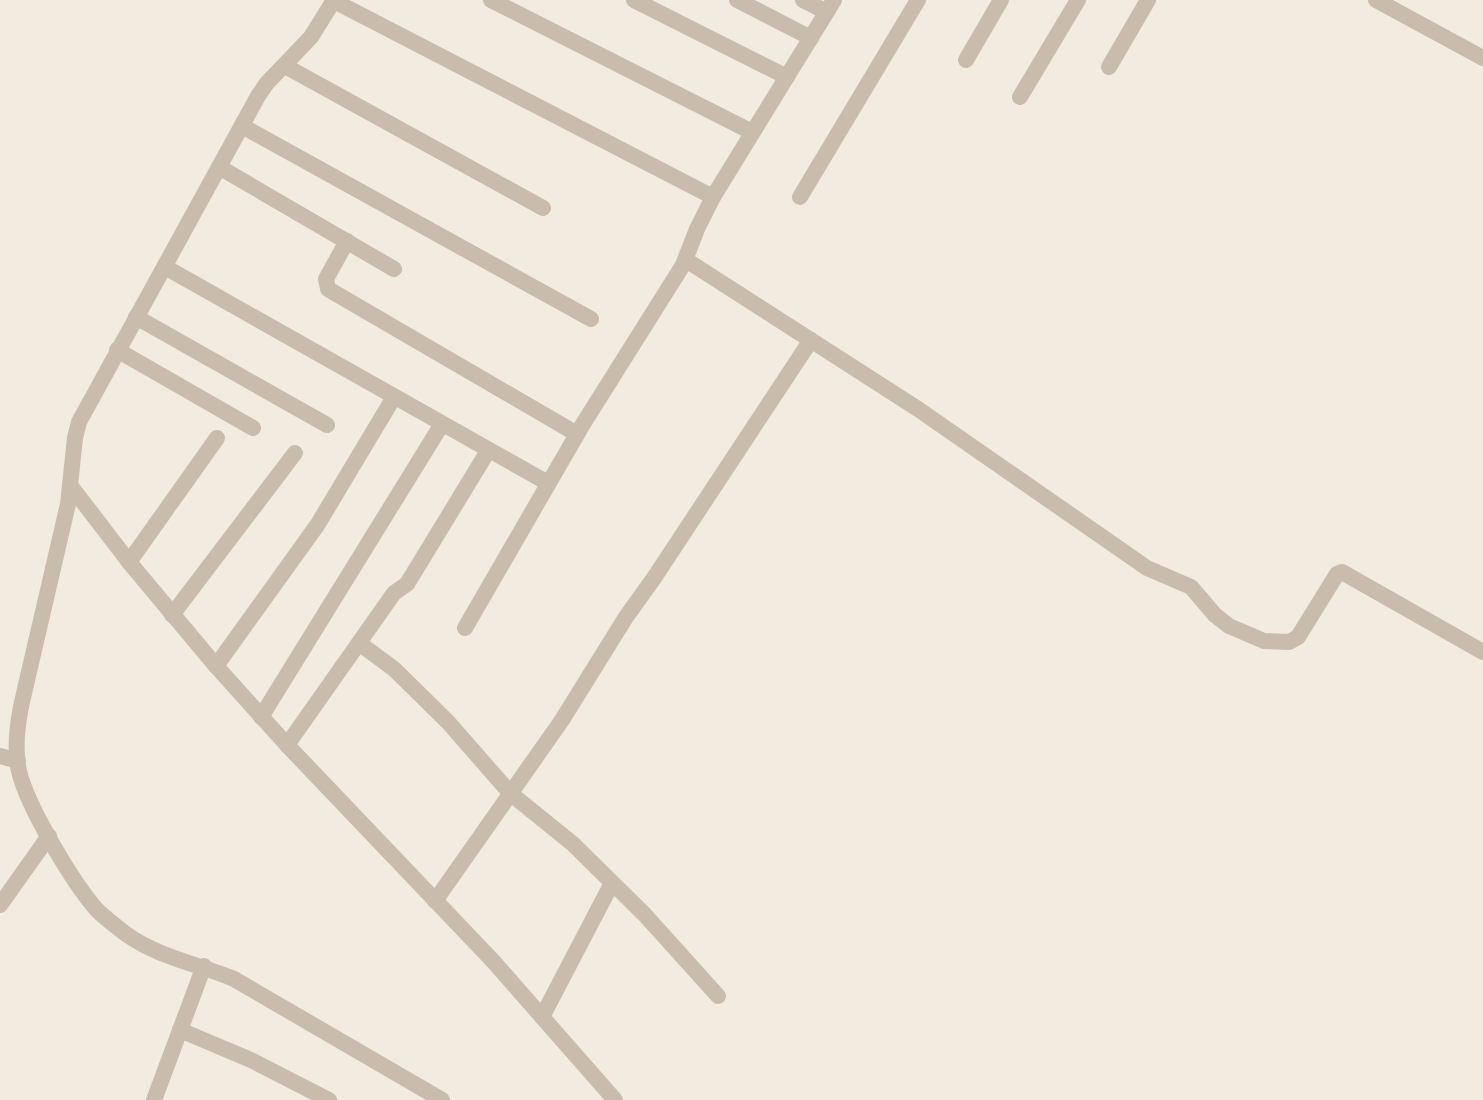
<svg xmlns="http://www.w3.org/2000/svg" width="1483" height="1100" font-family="Arial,sans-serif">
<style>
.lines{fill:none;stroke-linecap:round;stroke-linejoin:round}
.minor{stroke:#c9bcac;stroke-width:16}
</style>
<rect width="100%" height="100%" fill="#f1ebe0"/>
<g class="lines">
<g class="minor">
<polyline points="332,0 713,197"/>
<path d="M 334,0 L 311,37 L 267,83 L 258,96 L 79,422 L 75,438 L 68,504 L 22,702 C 17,725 14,748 19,771 C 27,806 73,883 97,910 C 105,918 117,927 126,934 C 158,957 198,964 234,979 L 442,1100"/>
<polyline points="491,0 752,132"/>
<polyline points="634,0 787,77"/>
<polyline points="737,0 811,38"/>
<polyline points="803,0 827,12"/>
<polyline points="1376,0 1483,58"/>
<polyline points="966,60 1001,0"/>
<polyline points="285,66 543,208"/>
<polyline points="1109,67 1148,0"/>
<polyline points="1020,97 1078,0"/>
<polyline points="242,126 591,319"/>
<polyline points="219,167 394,269"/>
<polyline points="800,197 918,0"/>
<polyline points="347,241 326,279 328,289 577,434"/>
<polyline points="686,260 918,409 1147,568 1191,587 1215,615 1229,626 1264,641 1289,642 1298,637 1337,574 1342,572 1483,652"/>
<polyline points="165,267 548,483"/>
<polyline points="136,317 327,425"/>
<polyline points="117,350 253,428"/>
<polyline points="70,485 129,562 216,666 287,745 493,961 615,1100"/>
<polyline points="129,562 217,438"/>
<polyline points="172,615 295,453"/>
<polyline points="465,628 583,424 683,265 697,229 713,197 834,0"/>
<polyline points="359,643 394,669 448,722 510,793 573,844 645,915 718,996"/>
<polyline points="216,666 318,524 394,397"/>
<polyline points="261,717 442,424"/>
<polyline points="287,745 394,593 407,584 488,451"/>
<polyline points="0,756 18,761"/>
<polyline points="435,901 562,720 626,617 654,578 811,340"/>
<polyline points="0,905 49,836"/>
<polyline points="542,1017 612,883"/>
<polyline points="180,1030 253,1061 329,1100"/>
<polyline points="154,1100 204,966"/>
</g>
</g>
</svg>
